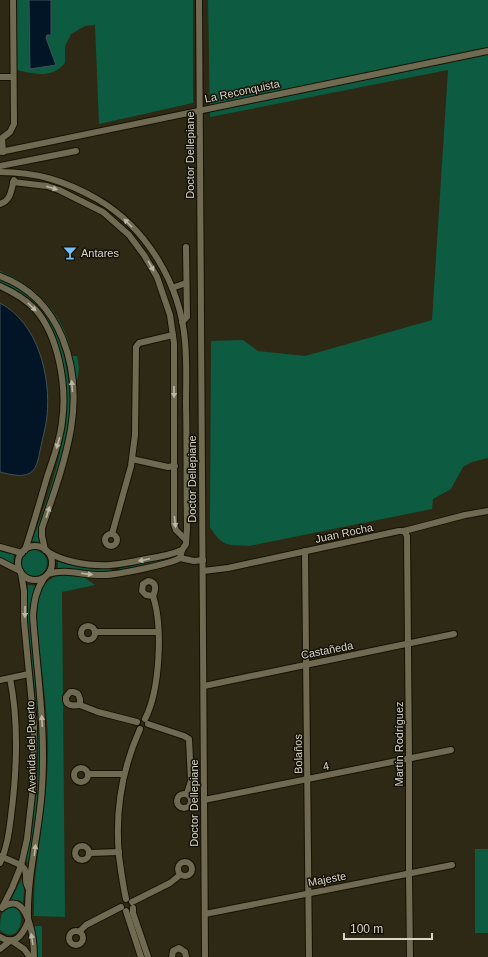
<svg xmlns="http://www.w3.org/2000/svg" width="488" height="957" font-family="Arial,sans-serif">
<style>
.green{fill:#0d5b41}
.water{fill:#011526;stroke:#424f57}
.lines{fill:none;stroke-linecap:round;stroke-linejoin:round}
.minor-casing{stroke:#161101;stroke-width:8}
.minor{stroke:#706a53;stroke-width:6}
.oneway{fill:#bab6a6}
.labels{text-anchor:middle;stroke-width:3;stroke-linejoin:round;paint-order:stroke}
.street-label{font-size:11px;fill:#d9d6c9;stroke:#141108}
.poi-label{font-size:11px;fill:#d9d6c9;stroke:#141108;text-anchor:start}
</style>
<rect width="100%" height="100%" fill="#2e2914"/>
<g class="green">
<path d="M 17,0 L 193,0 L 193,103 L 99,124 L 95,25 L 85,26 L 71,34 L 65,46 L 65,63 C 51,79 35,74 17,70 Z"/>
<path d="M 208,0 L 488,0 L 488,458 L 472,462 L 463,467 L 451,489 L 433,499 L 432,509 L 249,546 C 228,545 222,547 210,527 L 211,341 L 243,340 L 258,351 L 305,356 L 432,320 L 448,70 L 210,117 Z"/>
<path d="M 0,271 C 38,286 65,316 72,356 L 77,356 L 79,368 L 77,381 L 76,381 C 71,362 68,342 59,324 C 47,300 25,282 0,273 Z"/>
<path d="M 0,279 C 44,296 63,334 68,379 C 70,393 71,409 69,424 C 66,446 59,468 54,489 C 50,502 45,533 39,542 L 32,541 C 46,503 60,464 65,424 C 73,370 56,303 0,282 Z"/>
<polygon points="0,549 14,554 13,564 0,557"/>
<circle cx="34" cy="563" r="13"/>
<polygon points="178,556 172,559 121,570 118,569 120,568"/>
<polygon points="58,561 68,564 109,568 112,570 110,572 107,572 58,569"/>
<path d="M 60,574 L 81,575 L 95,585 L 62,592 L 65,917 L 34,916 C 34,904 34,892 35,880 C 40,833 49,787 48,740 C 47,711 43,681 40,652 C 38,635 36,617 38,600 C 40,587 48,579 60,574 Z"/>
<path d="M 28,585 L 36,586 L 32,596 L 31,608 C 35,657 41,708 41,757 C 41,783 38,808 34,833 C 33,842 33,856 27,863 L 26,860 L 33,823 L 38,757 L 36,704 L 28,629 Z"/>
<rect x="475" y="849" width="13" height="84"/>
<polygon points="23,876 24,891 23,903 19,900 11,900"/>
<path d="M 12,907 C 30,910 19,948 0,930 C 0,921 0,908 12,907 Z"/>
<rect x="35" y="926" width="7" height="31"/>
</g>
<g class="water">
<polygon points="29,0 51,0 51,35 47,35 46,38 56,65 30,69"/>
<path d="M 0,303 C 38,323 51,376 47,416 C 46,426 43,436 41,446 C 39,454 38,469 30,473 C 21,478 9,474 0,472 Z"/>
</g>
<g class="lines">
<g class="minor-casing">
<g id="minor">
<polyline points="199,0 205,957"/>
<polyline points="0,77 13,77"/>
<polyline points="0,152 488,51"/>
<polyline points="3,152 2,138 10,132 14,124 13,0"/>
<polyline points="0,166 76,151"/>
<path d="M 0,172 C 37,172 65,181 97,199 C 147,228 180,284 185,341 C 187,361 186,383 186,404 C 187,445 186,487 187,528 L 186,544 L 182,550 L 180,558 C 171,564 116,575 104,575 C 85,576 67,568 48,574"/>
<polyline points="13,182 47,186 59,190 103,212 129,235 144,255 157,277 170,315 174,343 174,524 176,530 185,539"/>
<path d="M 0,204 C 11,201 11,190 14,180"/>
<path d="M 0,276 C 62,299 81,368 71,429 C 65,463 53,496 42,528 L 42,536 L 45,550"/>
<path d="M 0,286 C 13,292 25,299 35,309 C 59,336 67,387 62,422 C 60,441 53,459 47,477 C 40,501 33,526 25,550"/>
<polyline points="172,288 186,283"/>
<polyline points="182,322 187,317 186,247"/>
<polyline points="132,459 168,467 175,466"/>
<polyline points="404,531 407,536 409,759 409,874 410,957"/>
<circle cx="111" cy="540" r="6"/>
<polyline points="112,534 131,466 135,435 136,347 139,343 173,335"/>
<circle cx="35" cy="563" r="17"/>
<polyline points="0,547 22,553"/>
<polyline points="305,551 309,957"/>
<path d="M 48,552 C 56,557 65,560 74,562 C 102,568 119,565 146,559 C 159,557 171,555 182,550"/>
<polyline points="180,558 194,561 203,560"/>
<polyline points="0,561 20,571"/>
<polyline points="203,571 228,568 399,531 404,531 465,515 488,511"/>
<path d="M 148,581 C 157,582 156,589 153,596 L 146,595 L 142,591 L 143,584 Z"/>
<circle cx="88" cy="633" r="7"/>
<polyline points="95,632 158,632"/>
<polyline points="0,680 29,674"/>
<polyline points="204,686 454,634"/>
<path d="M 70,692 L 74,692 L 78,694 L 80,699 L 80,705 C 72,706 65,706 66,697 Z"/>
<polyline points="80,705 98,712 137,722"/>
<path d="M 145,719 C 160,690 163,627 153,596"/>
<polyline points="148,724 184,736 189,739 191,781 187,794"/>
<circle cx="81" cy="775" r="7"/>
<polyline points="88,774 124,774"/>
<circle cx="184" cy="801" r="7"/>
<polyline points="204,800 451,750"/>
<circle cx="82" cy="853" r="7"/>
<polyline points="90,853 119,852"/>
<path d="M 0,856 C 6,859 23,864 25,870 C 28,877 23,880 29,889"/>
<circle cx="185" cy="869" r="7"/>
<path d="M 0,863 C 7,848 9,833 11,816 C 17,770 19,723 10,678"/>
<path d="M 126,899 C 123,885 121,871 119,856 C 115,813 122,769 140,729"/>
<polyline points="132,902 170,883 180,875"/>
<path d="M 3,907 C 29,890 34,941 34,957"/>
<polyline points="2,908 12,888 21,866 27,839 33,786 34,726 24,621 24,591 21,573"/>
<polyline points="133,908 133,913 148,957"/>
<polyline points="126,911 141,957"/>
<polyline points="205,914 452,865"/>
<path d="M 28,917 C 27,873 40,830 42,787 C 46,729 37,673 33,616 C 34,601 36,590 44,578"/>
<circle cx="76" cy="938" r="7"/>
<polyline points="80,931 86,925 121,907"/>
<path d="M 0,937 C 15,946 22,936 28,922"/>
<polyline points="12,941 24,949 30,957"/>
<polyline points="0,949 10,941"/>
<polyline points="172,957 173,951 179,948 185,952 186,957"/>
</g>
</g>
<use href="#minor" class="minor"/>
</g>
<defs><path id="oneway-solid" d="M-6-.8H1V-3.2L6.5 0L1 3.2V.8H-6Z"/></defs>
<g class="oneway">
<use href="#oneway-solid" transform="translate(52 188) rotate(17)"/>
<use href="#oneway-solid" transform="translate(128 223) rotate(-135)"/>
<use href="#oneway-solid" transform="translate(151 266) rotate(60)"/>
<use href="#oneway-solid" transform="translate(32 307) rotate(45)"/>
<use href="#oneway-solid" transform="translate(72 386) rotate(-95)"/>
<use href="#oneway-solid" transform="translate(174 392) rotate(89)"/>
<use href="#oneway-solid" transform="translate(58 443) rotate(107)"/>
<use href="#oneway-solid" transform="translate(48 512) rotate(-72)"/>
<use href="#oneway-solid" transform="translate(175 522) rotate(84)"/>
<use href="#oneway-solid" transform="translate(144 560) rotate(168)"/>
<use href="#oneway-solid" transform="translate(87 574) rotate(7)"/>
<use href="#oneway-solid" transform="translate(25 612) rotate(91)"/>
<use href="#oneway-solid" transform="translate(42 721) rotate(-93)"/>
<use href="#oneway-solid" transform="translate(35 850) rotate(-82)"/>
<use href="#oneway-solid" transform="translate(32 939) rotate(-99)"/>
</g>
<defs>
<g id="bar-bare" transform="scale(1.08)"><path d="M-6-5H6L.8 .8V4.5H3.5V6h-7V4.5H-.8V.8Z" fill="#77bff7" stroke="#141108" stroke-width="2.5" paint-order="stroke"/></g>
</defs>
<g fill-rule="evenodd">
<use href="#bar-bare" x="70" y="253"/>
</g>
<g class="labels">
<g class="street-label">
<text transform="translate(242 91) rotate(-12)" y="4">La Reconquista</text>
<text transform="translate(190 155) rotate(-90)" y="4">Doctor Dellepiane</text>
<text transform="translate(192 479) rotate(-90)" y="4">Doctor Dellepiane</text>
<text transform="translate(344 533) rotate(-12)" y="4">Juan Rocha</text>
<text transform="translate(327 650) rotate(-11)" y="4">Castañeda</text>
<text transform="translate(399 744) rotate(-90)" y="4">Martín Rodríguez</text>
<text transform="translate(31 747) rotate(-91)" y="4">Avenida del Puerto</text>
<text transform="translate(298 754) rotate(-91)" y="4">Bolaños</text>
<text transform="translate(326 766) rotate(-12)" y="4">4</text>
<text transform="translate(194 803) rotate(-90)" y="4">Doctor Dellepiane</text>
<text transform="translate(327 879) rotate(-11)" y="4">Majeste</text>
</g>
<g class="poi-label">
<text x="81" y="257">Antares</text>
</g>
</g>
<path d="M344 933v6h88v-6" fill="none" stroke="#d9d6c9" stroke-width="2"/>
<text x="350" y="933" font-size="12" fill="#d9d6c9" stroke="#141108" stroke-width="3" paint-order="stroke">100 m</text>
</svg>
